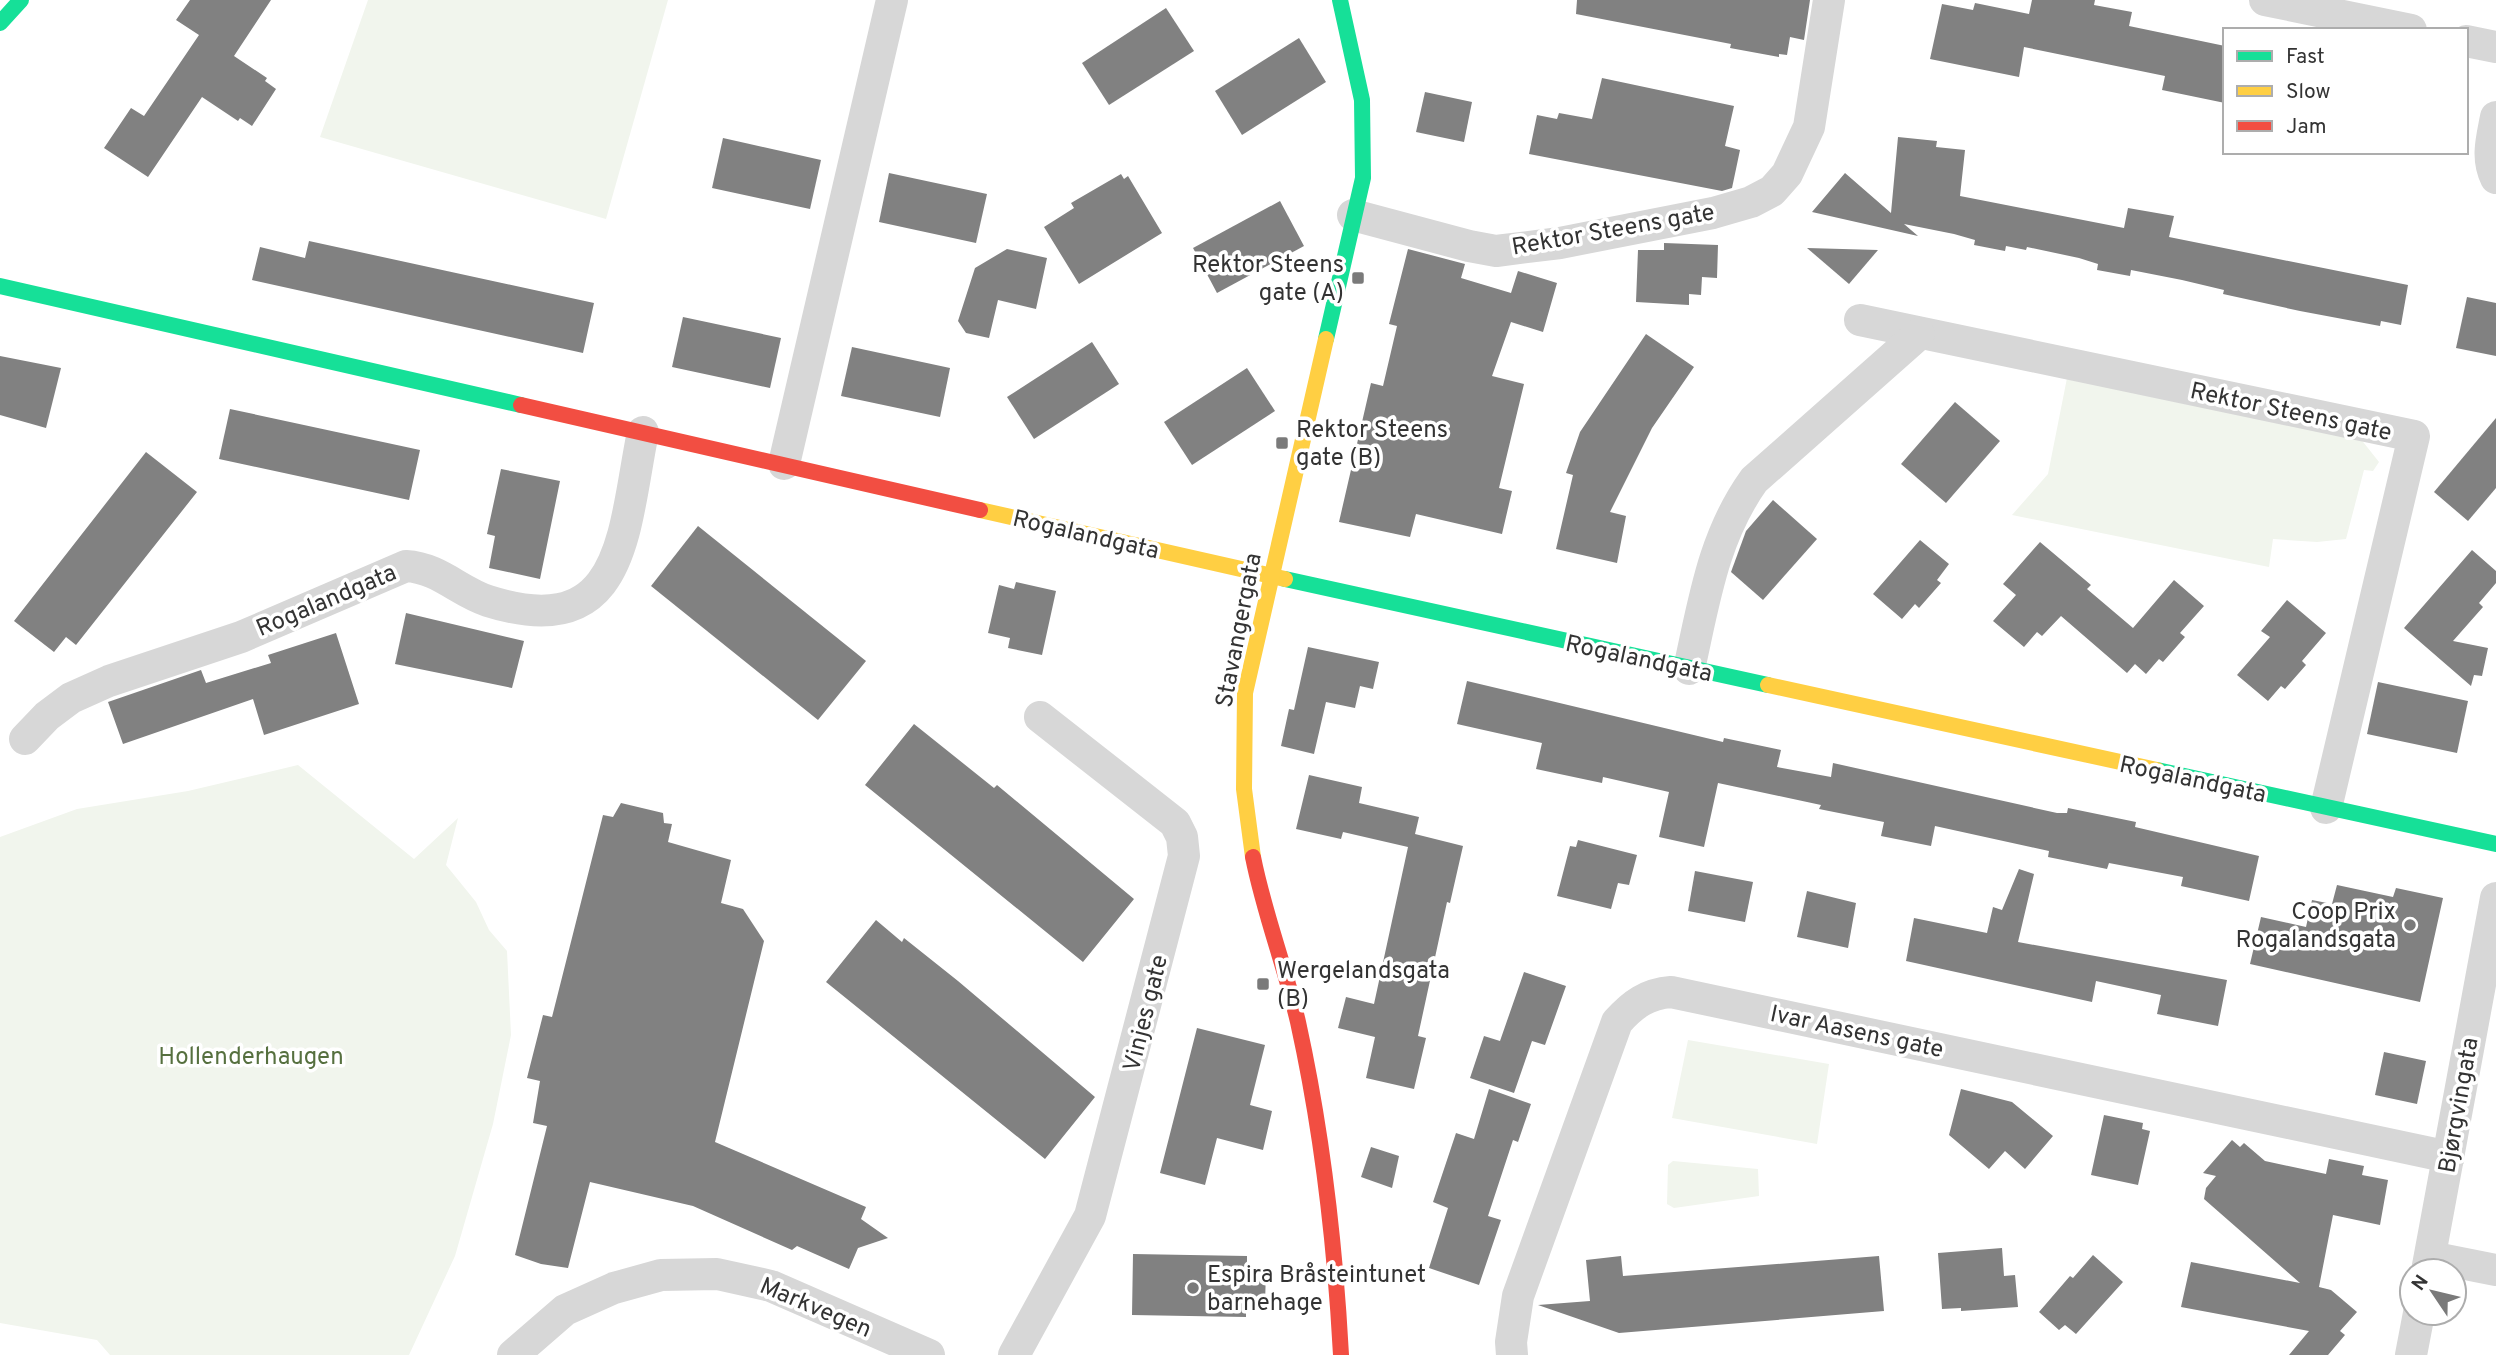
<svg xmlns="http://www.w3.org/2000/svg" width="2496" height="1355" font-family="Overpass,sans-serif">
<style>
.green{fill:#f1f5ed}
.building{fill:#818181}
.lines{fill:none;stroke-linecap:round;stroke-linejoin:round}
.street{stroke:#d7d7d7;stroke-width:32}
.fast{stroke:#16e098;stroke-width:16}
.slow{stroke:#ffcf43;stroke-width:16}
.jam{stroke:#f24e42;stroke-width:16}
.poi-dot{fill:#7a7a7a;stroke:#fff;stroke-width:2.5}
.labels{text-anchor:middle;stroke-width:7;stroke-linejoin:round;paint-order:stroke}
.street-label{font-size:24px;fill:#333;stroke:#fff}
.poi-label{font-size:24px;fill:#333;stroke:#fff;text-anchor:start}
.park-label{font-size:24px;fill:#56703f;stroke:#fff}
</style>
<rect width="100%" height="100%" fill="#fff"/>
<g class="green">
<polygon points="368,0 668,0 606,219 320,137"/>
<polygon points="2068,373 2356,433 2379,462 2373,471 2364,470 2346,539 2317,542 2273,539 2269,567 2012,515 2048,474"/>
<polygon points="298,765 414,859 458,818 446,865 476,902 489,930 507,951 511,1035 493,1124 455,1256 409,1355 110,1355 97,1340 0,1323 0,837 77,809 188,791"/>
<polygon points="1688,1040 1829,1064 1817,1144 1672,1118"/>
<polygon points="1673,1161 1758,1169 1759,1196 1674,1208 1667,1204 1668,1165"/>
</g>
<g class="building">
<polygon points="190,0 271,0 234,56 267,78 265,81 276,89 252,126 240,118 238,121 202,97 148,177 104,148 131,108 144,116 199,35 176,20"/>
<polygon points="1577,0 1810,0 1804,40 1790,37 1787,55 1779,54 1779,57 1730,48 1731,44 1576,14"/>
<polygon points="2032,0 2095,0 2094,5 2132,12 2129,26 2225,46 2225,103 2162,90 2165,76 2024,47 2019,77 1930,59 1942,4 1973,10 1975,3 2029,14"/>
<polygon points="1166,8 1194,51 1109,105 1082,63"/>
<polygon points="1299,38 1326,82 1242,135 1215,91"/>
<polygon points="1602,78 1734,106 1725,146 1740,150 1732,188 1722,191 1529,154 1537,115 1557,119 1559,113 1592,119"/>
<polygon points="1425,92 1472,102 1464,142 1416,132"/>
<polygon points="1898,137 1937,141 1936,147 1965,150 1960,196 2124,228 2128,208 2174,216 2169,237 2408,285 2401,325 2381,321 2380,326 2300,311 2223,294 2224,290 2182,280 2131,270 2130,276 2097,270 2098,264 2079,258 2027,247 2026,250 2006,246 2005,251 1974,245 1975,240 1954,234 1904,224 1918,236 1812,212 1845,173 1891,213"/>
<polygon points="723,138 821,160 810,209 712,188"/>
<polygon points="889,173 987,194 976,243 879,222"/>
<polygon points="1121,174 1124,179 1128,176 1162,233 1079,284 1044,227 1074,208 1071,203"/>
<polygon points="1280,201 1304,246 1217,293 1193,248"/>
<polygon points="309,241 594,303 583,353 252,280 260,247 305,258"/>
<polygon points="1664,243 1718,245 1717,278 1702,277 1701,295 1689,294 1689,305 1636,302 1638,250 1664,250"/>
<polygon points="1807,248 1878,250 1849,284"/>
<polygon points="1007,249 1047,258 1036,309 998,300 989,338 966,333 958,321 975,268"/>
<polygon points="1408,249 1465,264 1461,278 1511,293 1518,271 1557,283 1543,332 1511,322 1492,376 1524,384 1499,488 1512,491 1502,534 1416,514 1410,537 1339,522 1371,383 1383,386 1397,326 1389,324"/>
<polygon points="2467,297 2496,303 2496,356 2456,348"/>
<polygon points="683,317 781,338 770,388 672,367"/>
<polygon points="1646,334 1694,367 1652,428 1610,512 1626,516 1617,563 1556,549 1573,475 1566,473 1580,432"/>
<polygon points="1092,342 1119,384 1034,439 1007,397"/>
<polygon points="852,347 950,368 940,417 841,396"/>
<polygon points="0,356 61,368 46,428 0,415"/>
<polygon points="1247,368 1275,411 1192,465 1164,422"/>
<polygon points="1955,402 2000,441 1946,503 1901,464"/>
<polygon points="230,409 420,450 409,500 219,459"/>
<polygon points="2496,418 2496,488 2468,521 2434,492"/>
<polygon points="146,452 197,492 76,645 66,637 54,652 14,621"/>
<polygon points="501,469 560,481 540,579 489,568 495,536 487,534"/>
<polygon points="1773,500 1817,539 1763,600 1731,572 1746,531"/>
<polygon points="698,526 866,661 818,720 651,586"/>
<polygon points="1920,540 1949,564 1937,580 1941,583 1919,608 1915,604 1902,619 1873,594"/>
<polygon points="2040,542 2091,585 2087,589 2133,628 2174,580 2204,606 2180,633 2185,637 2163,662 2159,659 2146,674 2135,664 2127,673 2061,616 2042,636 2037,632 2024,647 1993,621 2016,595 2003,584"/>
<polygon points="2472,550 2496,571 2496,583 2479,603 2483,607 2453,641 2488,648 2482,676 2474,675 2471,686 2404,628"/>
<polygon points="1016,582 1056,591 1042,655 1008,648 1010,638 988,633 999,585 1014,589"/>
<polygon points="2287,600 2326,633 2302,661 2306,665 2285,689 2281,686 2268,701 2237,675 2270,637 2261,631"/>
<polygon points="406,613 524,641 512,688 395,664"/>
<polygon points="336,633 359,704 264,735 253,699 123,744 108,702 201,670 206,683 271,663 268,655"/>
<polygon points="1308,647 1379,662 1373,689 1360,686 1355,708 1326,702 1314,754 1281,746 1289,709 1294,710"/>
<polygon points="1467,681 1723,742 1724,738 1781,750 1777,767 1831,777 1833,763 2057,813 2067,813 2068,808 2136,822 2135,827 2259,856 2249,901 2181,886 2183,877 2109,863 2107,869 2048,857 2049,851 1935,826 1931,846 1881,836 1884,822 1819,809 1821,805 1718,783 1704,847 1659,837 1669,792 1603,777 1602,783 1536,769 1542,743 1457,724"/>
<polygon points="2378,682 2468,701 2457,753 2367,734"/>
<polygon points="914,724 994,788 997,785 1134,899 1083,962 865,785"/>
<polygon points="1309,775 1362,787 1359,803 1419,817 1415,834 1463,846 1450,903 1447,902 1418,1036 1426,1038 1414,1089 1366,1078 1375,1037 1338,1028 1346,997 1374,1004 1408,847 1343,832 1341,839 1296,829"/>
<polygon points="621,803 663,813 664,823 672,824 668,842 731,860 721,903 743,909 764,941 715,1142 866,1207 861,1219 888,1238 858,1248 849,1269 797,1246 792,1250 693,1206 590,1182 568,1268 541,1264 515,1255 547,1126 533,1123 540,1081 527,1078 543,1015 552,1017 603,815 613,817"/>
<polygon points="1578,840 1637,855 1629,885 1618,883 1611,909 1557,896 1570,846 1576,847"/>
<polygon points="2019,869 2034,874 2018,942 2227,980 2218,1026 2157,1014 2161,995 2096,981 2092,1002 1906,961 1914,918 1987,933 1993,907 2002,910"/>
<polygon points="1695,871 1753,882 1745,922 1688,911"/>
<polygon points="2337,885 2393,897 2396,888 2443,898 2420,1002 2250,964 2261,917 2306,927 2312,900 2332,904"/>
<polygon points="1807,891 1856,903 1848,948 1797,937"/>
<polygon points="876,920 902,942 904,938 958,981 1095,1097 1045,1159 826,982"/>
<polygon points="1524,972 1566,986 1545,1045 1532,1041 1514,1093 1470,1078 1484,1036 1500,1041"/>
<polygon points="1197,1028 1265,1045 1250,1105 1272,1111 1263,1150 1217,1138 1205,1185 1160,1173"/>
<polygon points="2384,1052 2426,1061 2417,1104 2375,1095"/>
<polygon points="1489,1089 1531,1104 1518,1142 1513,1140 1488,1216 1501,1220 1479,1285 1429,1268 1448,1208 1433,1202 1456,1133 1474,1139"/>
<polygon points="1961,1089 2012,1102 2053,1136 2025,1169 2005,1151 1989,1169 1949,1135"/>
<polygon points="2104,1115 2143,1123 2142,1129 2150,1131 2138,1185 2091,1175"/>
<polygon points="2232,1140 2240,1147 2244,1143 2265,1161 2326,1174 2329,1159 2364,1166 2362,1175 2388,1180 2380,1225 2333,1215 2319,1287 2331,1290 2357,1312 2340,1331 2345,1335 2328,1355 2289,1355 2309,1331 2181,1307 2191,1262 2300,1283 2204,1199 2206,1188 2216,1176 2203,1173"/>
<polygon points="1371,1147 1399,1156 1392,1188 1361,1177"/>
<polygon points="2002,1248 2004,1276 2015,1275 2018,1307 1961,1311 1961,1308 1942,1309 1938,1253"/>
<polygon points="1133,1254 1247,1256 1247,1268 1266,1269 1265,1305 1246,1305 1246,1317 1132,1315"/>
<polygon points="2093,1255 2123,1282 2076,1334 2065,1325 2059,1330 2039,1312 2070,1276 2073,1278"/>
<polygon points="1621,1256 1623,1276 1879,1256 1884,1311 1619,1333 1538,1305 1590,1301 1586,1260"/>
</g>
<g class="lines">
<g class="street">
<polyline points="2265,0 2411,30"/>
<polyline points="2466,41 2496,47"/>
<path d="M 2496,117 C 2492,138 2486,158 2496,178"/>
<polyline points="1353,215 1469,246 1496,251 1560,243 1713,213 1751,202 1772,191 1787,174 1809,127 1829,0"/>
<polyline points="1860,320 2414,436 2326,808"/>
<polyline points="784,464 892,0"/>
<path d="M 1689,669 C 1704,602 1713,537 1754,480 L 1919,334"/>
<path d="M 25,739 L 47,716 L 71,698 L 109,681 L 241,637 L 406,566 C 439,568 458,591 488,601 C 626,645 623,530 643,432"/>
<polyline points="2430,1257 2496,1270"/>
<polyline points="2427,1271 2496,898"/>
<polyline points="513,1355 565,1310 614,1288 661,1275 717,1274 771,1286 929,1355"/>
<polyline points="1014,1355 1090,1216 1184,856 1182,837 1175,823 1040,717"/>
<path d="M 1512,1355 L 1511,1342 L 1518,1296 L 1617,1022 C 1633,1004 1647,994 1671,992 L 2449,1157"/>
<polyline points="2411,1355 2419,1313"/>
</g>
<g class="fast">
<polyline points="0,23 21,0"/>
<polyline points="0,286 521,405"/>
<polyline points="1326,339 1363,178 1362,100 1340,0"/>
<polyline points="1285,579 1768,685"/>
<polyline points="2157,770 2496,844"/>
</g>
<g class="slow">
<polyline points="980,510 1285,579"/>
<polyline points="1768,685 2157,770"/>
<polyline points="1253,857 1244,789 1245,693 1326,339"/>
</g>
<g class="jam">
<polyline points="521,405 980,510"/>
<path d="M 1253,857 C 1264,913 1285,966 1298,1022 C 1322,1131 1335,1243 1341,1355"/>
</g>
</g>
<g class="poi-dot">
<rect x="1351" y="271" width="14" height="14" rx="3.5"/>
<rect x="1275" y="436" width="14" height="14" rx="3.5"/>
<circle cx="2410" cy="925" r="7"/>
<rect x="1256" y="977" width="14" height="14" rx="3.5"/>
<circle cx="1193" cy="1288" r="7"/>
</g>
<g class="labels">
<g class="street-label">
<text transform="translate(1613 229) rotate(-10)" y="8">Rektor Steens gate</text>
<text transform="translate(2291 411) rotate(12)" y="8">Rektor Steens gate</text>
<text transform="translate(1086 534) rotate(13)" y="8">Rogalandgata</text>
<text transform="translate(326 600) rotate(-23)" y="8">Rogalandgata</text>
<text transform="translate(1238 630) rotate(-79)" y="8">Stavangergata</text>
<text transform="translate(1639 658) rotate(12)" y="8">Rogalandgata</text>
<text transform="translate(2193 779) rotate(12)" y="8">Rogalandgata</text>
<text transform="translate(1145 1013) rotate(-76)" y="8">Vinjes gate</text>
<text transform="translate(1857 1031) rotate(12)" y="8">Ivar Aasens gate</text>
<text transform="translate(2458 1105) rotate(-80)" y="8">Bjørgvingata</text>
<text transform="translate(816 1307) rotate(23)" y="8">Markvegen</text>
</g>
<g class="poi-label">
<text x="1344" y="272" text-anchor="end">Rektor Steens<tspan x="1344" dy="28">gate (A)</tspan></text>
<text x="1296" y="437">Rektor Steens<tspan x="1296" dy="28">gate (B)</tspan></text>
<text x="2396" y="919" text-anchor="end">Coop Prix<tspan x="2396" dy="28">Rogalandsgata</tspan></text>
<text x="1277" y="978">Wergelandsgata<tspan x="1277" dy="28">(B)</tspan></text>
<text x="1207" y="1282">Espira Bråsteintunet<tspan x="1207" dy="28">barnehage</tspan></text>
</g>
<g class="park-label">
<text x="251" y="1064">Hollenderhaugen</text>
</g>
</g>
<rect x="2223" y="28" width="245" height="126" fill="#ffffff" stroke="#adadad" stroke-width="2"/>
<rect x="2237" y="51" width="35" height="10" fill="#16e098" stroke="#adadad" stroke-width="2"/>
<text x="2286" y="63" font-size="21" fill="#333333">Fast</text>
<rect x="2237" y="86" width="35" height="10" fill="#ffcf43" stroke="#adadad" stroke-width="2"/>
<text x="2286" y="98" font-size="21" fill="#333333">Slow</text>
<rect x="2237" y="121" width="35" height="10" fill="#f24e42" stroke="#adadad" stroke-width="2"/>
<text x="2286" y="133" font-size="21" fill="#333333">Jam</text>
<g transform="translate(2433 1292) rotate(305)"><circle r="33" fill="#ffffff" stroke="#adadad" stroke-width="2"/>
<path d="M0-5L12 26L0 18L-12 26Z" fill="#7a7a7a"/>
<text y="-10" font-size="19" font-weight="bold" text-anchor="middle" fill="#333333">N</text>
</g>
</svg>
